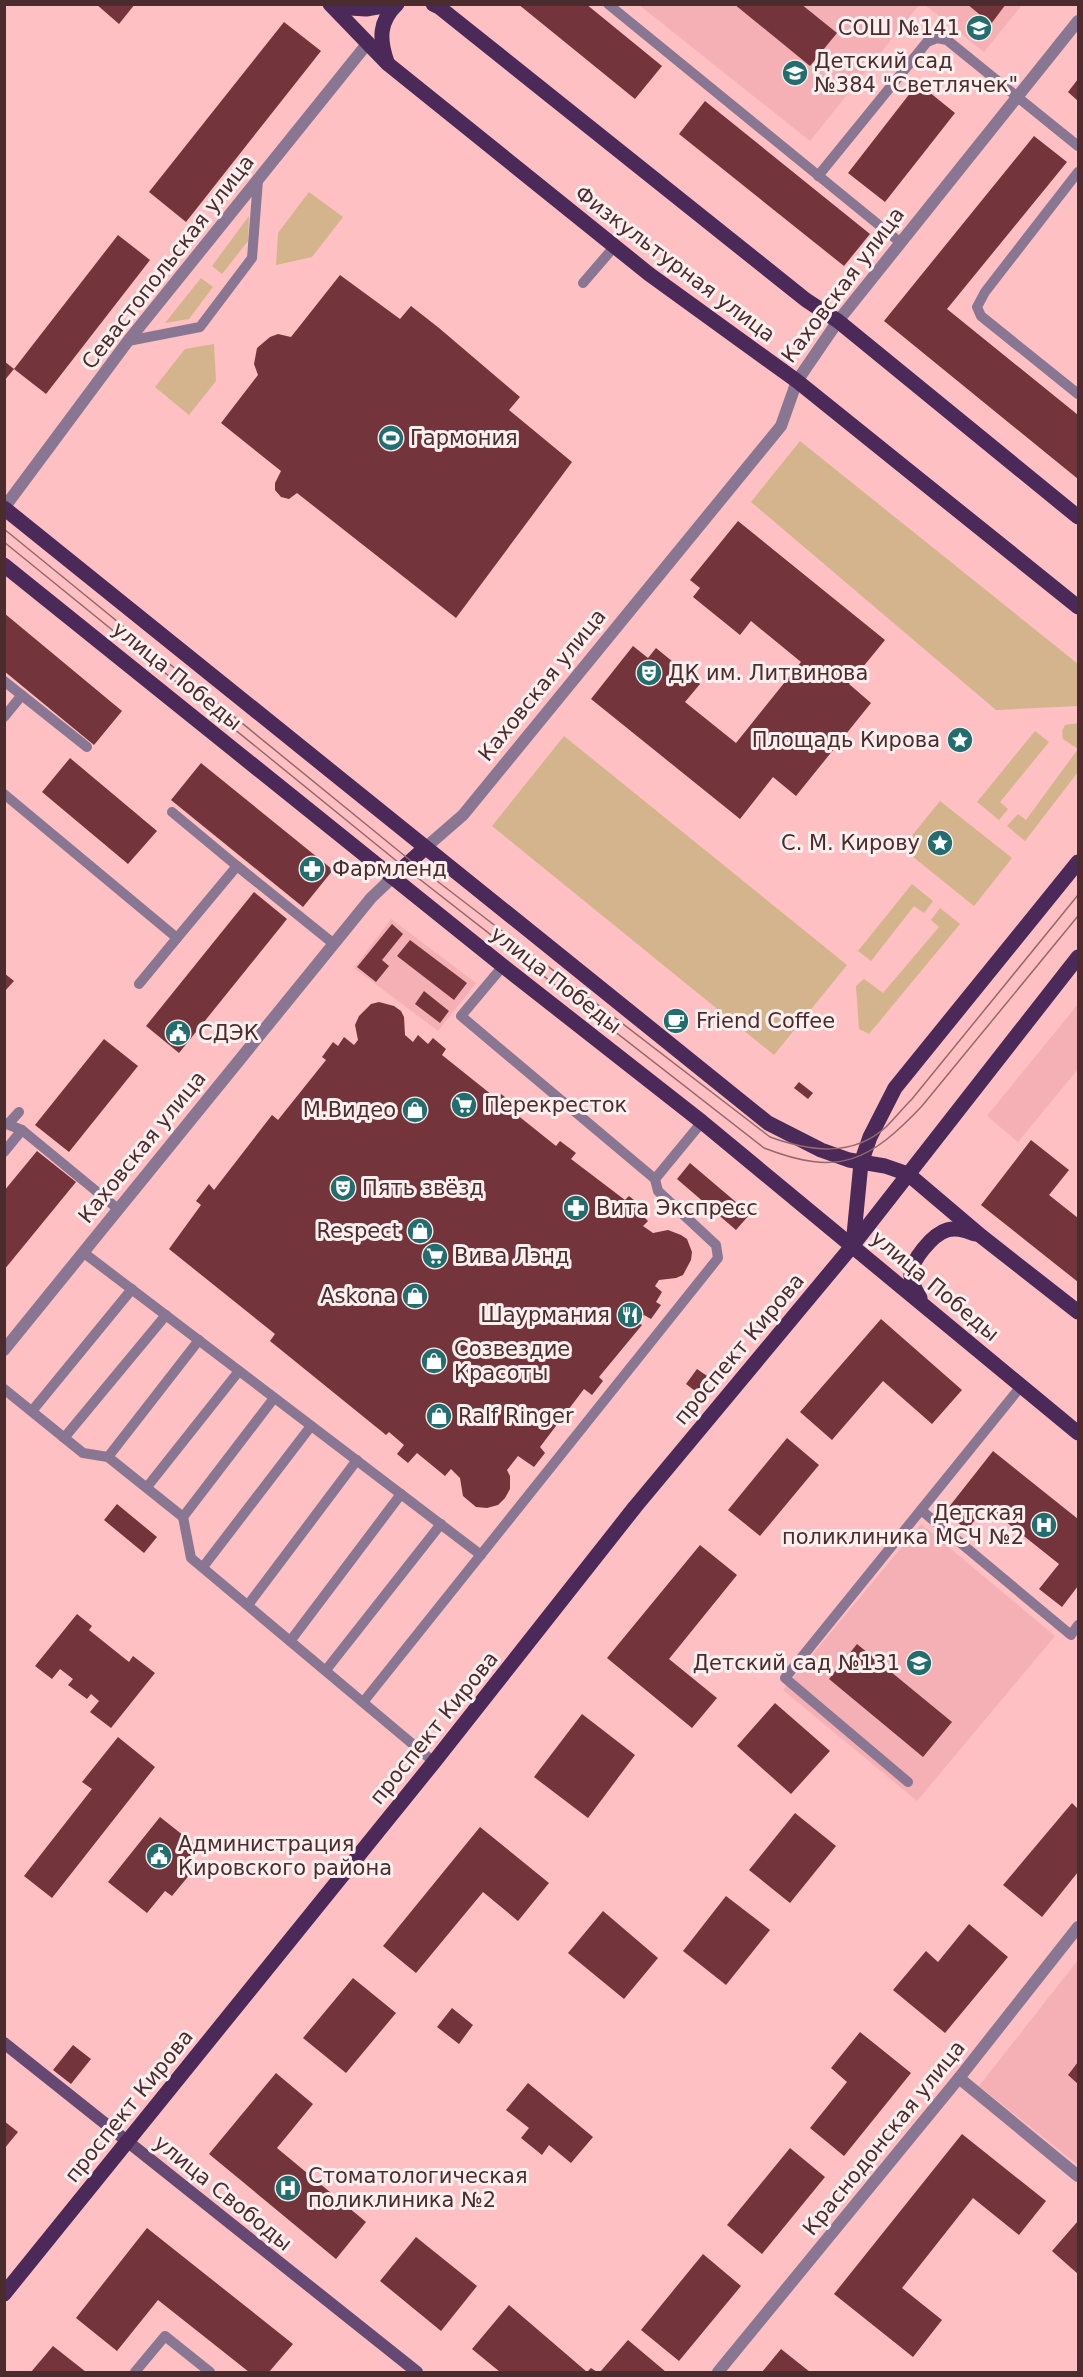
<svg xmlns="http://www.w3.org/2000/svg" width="1083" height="2377" font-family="'DejaVu Sans',sans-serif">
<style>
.built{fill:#f4b0b5}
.green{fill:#d3b48c}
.building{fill:#74343b}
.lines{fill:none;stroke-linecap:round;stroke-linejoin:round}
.lane{stroke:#887692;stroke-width:10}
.street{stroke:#887692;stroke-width:12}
.secondary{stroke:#654972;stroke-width:12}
.primary{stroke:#4b2a5a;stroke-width:15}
.tram{stroke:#94696b;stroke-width:1.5}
.labels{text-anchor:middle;stroke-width:6;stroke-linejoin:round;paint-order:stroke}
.poi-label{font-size:21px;fill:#4a2c2e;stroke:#ffefef;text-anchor:start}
.street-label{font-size:21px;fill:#4a2c2e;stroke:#ffefef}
</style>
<rect width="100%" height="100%" fill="#fec0c3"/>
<g class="built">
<polygon points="639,5 919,5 810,141"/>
<polygon points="925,5 1022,5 984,52"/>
<polygon points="391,919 476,983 438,1031 354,968"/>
<polygon points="1078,1004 1078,1069 1018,1142 987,1116"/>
<polygon points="921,1524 1055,1636 917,1801 783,1690"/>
<polygon points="1078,1960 1078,2165 979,2086"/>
</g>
<g class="green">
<polygon points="309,192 343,217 312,257 276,265 278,233"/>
<polygon points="249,216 248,241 222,274 212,266"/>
<polygon points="201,278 213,287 189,319 165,323"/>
<polygon points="214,344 216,381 189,415 155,387 185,349"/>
<polygon points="800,441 1078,664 1078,706 996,710 751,502"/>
<polygon points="1078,723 1078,772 1025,841 1007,826 1018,814 1026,820 1078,749 1063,739 1062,731 1065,725"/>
<polygon points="1035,731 1049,742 1000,802 1008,809 999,820 977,802"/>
<polygon points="564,736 847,965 774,1055 492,826"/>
<polygon points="940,801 1012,858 974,906 902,848"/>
<polygon points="912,884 933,901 924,913 914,906 871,961 858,951"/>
<polygon points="940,908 960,924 869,1034 859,1029 856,986 864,979 883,993 939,927 931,920"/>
</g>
<g class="building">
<polygon points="96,4 135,4 119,24"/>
<polygon points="518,4 586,4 662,66 635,99"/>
<polygon points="734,4 801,4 837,33 810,66"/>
<polygon points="967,4 1006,4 991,24"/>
<polygon points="284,22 321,51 186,222 149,192"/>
<polygon points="1078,79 1078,101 1068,92"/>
<polygon points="918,83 955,113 885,202 848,173"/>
<polygon points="705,101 870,234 844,266 679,134"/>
<polygon points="1034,136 1067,162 947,309 1078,415 1078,479 884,321"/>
<polygon points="118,235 150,260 46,394 14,369"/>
<polygon points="340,275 400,319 411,306 439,328 520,397 509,410 572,462 456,618 297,493 289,499 281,497 275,490 275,483 281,471 221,423 258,375 254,364 257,348 270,337 278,334 291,337"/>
<polygon points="4,361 14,369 4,381"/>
<polygon points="738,521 885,640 849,684 871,703 796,796 773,777 740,819 591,699 633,646 648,658 656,648 700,684 685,702 736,743 801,662 751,621 740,635 693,597 700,588 690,580"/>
<polygon points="4,613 122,711 94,745 4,671"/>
<polygon points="70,758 157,831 128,864 42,792"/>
<polygon points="201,763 333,870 303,907 171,800"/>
<polygon points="254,892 287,919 179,1053 146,1026"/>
<polygon points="392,924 403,934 382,960 389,966 376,982 357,967"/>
<polygon points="410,940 467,983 454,1000 397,956"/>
<polygon points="4,973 14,981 4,992"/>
<polygon points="424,991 449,1011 440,1023 415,1004"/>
<polygon points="379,1002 394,1006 401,1011 404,1017 405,1035 413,1042 418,1035 428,1044 433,1038 446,1049 442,1055 497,1099 501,1094 515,1105 511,1110 556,1146 560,1141 576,1153 571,1159 625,1200 629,1196 644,1208 640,1213 648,1221 643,1226 653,1233 668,1230 681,1235 687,1239 692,1252 691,1260 683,1275 676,1278 659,1280 655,1286 662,1292 656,1302 661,1305 651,1319 644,1315 638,1323 642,1325 599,1377 603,1381 592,1395 584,1389 540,1447 545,1453 534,1467 518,1456 507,1470 510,1476 510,1489 505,1498 498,1505 487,1508 476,1507 463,1496 460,1478 451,1469 445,1476 417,1453 408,1463 397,1454 404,1445 389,1432 386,1435 270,1341 275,1334 169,1249 201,1205 196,1201 209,1184 214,1190 272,1115 278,1120 326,1060 322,1057 333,1042 338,1046 344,1037 354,1045 358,1040 355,1025 359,1016 371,1004"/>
<polygon points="104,1039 138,1066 69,1152 35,1125"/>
<polygon points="799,1082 813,1093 808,1099 794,1088"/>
<polygon points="1031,1140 1069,1170 1049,1195 1078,1218 1078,1282 981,1205"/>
<polygon points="37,1151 76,1182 4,1270 4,1191"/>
<polygon points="690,1163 750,1214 736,1230 677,1179"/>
<polygon points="881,1319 962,1390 932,1424 883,1381 832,1440 800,1412"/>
<polygon points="697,1369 710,1378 699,1394 686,1384"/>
<polygon points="787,1438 819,1465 760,1536 728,1510"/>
<polygon points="993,1451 1078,1519 1078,1586 1062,1607 1039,1589 1059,1564 986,1506 967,1530 945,1512"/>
<polygon points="117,1504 157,1537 144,1553 104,1520"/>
<polygon points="700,1545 737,1575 669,1659 717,1698 692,1728 607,1658"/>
<polygon points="77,1614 92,1626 89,1630 129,1662 133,1656 155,1673 111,1728 90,1712 99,1701 91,1694 87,1699 68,1685 73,1679 60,1669 52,1679 35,1666"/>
<polygon points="857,1644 952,1722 923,1757 829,1679"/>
<polygon points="775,1703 830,1751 791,1794 737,1746"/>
<polygon points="582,1714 635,1755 588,1818 534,1777"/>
<polygon points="118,1737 155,1767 52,1898 24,1876 92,1789 82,1782"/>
<polygon points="1072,1803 1078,1809 1078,1872 1042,1917 1003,1885"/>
<polygon points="795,1813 836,1846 790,1903 749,1870"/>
<polygon points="160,1817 198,1847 183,1866 191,1873 172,1896 165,1891 147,1913 108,1882"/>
<polygon points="480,1827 549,1883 518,1921 483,1892 416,1973 383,1946"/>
<polygon points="726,1896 770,1930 726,1985 683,1951"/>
<polygon points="603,1911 658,1958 624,1999 568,1953"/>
<polygon points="969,1924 1008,1957 945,2033 893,1990 926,1951 938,1962"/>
<polygon points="353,1978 396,2013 346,2073 303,2038"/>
<polygon points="452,2008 473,2025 459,2044 437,2027"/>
<polygon points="860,2032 911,2073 844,2156 810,2128 847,2082 831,2068"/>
<polygon points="73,2045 91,2059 71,2084 53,2070"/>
<polygon points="1078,2062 1078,2084 1068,2075"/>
<polygon points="276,2073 313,2104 277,2148 366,2222 336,2259 209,2154"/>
<polygon points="528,2083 593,2137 571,2163 549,2145 542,2155 521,2138 529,2128 506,2110"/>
<polygon points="4,2121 18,2132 4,2149"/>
<polygon points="962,2134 1046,2201 1019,2235 973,2198 902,2288 942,2320 913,2357 834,2294"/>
<polygon points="790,2148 825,2177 762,2254 727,2225"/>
<polygon points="1078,2221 1078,2274 1052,2251"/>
<polygon points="147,2228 293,2344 269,2372 249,2372 158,2300 117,2351 76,2318"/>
<polygon points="416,2237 477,2286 441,2331 380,2281"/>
<polygon points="703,2254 741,2286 679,2361 641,2330"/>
<polygon points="509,2305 587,2372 591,2368 597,2372 500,2372 472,2349"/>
<polygon points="628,2340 666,2372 600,2372"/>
<polygon points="53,2346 86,2372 31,2372"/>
<polygon points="781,2349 810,2372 762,2372"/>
</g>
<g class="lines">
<g class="lane">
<polyline points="608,4 901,243"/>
<polyline points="1078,172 985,292 977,307 981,316 1078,394"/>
<polyline points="818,176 927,42 937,38 947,40 1078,146"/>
<polyline points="583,283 614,247"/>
<polyline points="128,341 200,327 252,258 258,180"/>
<polyline points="4,681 87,747"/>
<polyline points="4,717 22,695"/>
<polyline points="4,794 177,938 139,984"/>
<polyline points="172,812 237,866"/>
<polyline points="177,938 237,866 334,944"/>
<polyline points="4,1123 22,1130 118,1209"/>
<polyline points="8,1124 19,1112"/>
<polyline points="4,1152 22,1130"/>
<polyline points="655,1179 702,1122"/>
<polyline points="84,1253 481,1555"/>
<polyline points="4,1389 83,1453 108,1457 183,1517 191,1558 434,1762"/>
<polyline points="32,1411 132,1289"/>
<polyline points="64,1438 166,1315"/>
<polyline points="108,1457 199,1340"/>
<polyline points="147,1487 239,1371"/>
<polyline points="921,1510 1071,1635 1078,1625"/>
<polyline points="183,1517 274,1398"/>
<polyline points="203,1567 311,1426"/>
<polyline points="248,1605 357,1460"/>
<polyline points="291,1640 401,1494"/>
<polyline points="326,1670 441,1524"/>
<polyline points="364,1701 718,1258 716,1245 658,1191 655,1179 461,1016 503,966"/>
<polyline points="908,1782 785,1678 1022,1385"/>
<polyline points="135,2372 165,2336 210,2372"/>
</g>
<g class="street">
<polyline points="4,508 128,341 367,44"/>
<polyline points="425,848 463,815 781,426 797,381 838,321 1078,21"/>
<polyline points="4,1350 371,898 393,877"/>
<polyline points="959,2078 1078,2176"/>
<polyline points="718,2372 959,2078 1078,1927"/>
</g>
<polyline class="secondary" points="4,2043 417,2372"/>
<g class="primary">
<polyline points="330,4 388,64 649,274 797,381 1078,607"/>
<polyline points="433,4 439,7 806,300 838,321 1078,517"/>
<polyline points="334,7 366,9 395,4"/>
<path d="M 387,62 C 379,39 379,21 397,4"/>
<polyline points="4,508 768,1123 821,1150 849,1160 885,1166 908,1174 981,1236 1078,1312"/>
<polyline points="4,565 503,966 702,1122 1078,1433"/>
<polyline points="393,877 425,848"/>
<polyline points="853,1245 861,1163 870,1137 895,1088 1078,862"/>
<path d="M 920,1298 C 916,1291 912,1285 911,1276 C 910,1261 933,1234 947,1230 C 957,1227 966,1231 975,1234"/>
<polyline points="4,2294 434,1762 635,1507 853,1245 1078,957"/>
</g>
<g class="tram">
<path d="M 4,529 L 411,861 L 770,1137 C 809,1151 852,1158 886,1127 C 895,1118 903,1108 912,1099 L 1078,895"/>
<path d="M 4,542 L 404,867 L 764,1148 C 839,1177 869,1162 922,1106 L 1078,916"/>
</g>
</g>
<defs>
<g id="school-disc" transform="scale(1.35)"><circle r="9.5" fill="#226e6e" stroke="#ffefef"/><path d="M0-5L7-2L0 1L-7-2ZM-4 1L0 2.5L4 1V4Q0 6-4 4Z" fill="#fff"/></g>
<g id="stadium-disc" transform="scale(1.35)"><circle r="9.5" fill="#226e6e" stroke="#ffefef"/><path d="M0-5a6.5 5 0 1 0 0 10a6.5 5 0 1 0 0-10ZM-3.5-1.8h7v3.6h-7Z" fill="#fff"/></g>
<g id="theatre-disc" transform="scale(1.35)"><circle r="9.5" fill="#226e6e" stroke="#ffefef"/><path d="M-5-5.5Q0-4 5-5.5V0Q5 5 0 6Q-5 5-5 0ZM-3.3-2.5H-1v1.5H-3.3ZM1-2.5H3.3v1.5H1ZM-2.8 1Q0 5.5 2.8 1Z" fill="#fff"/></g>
<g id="sight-disc" transform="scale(1.35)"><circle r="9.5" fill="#226e6e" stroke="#ffefef"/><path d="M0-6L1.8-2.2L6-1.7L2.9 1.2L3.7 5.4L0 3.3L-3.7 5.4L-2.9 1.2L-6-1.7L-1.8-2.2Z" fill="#fff"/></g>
<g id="pharmacy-disc" transform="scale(1.35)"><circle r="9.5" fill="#226e6e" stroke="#ffefef"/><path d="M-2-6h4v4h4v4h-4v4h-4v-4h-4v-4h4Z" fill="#fff"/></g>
<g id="cafe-disc" transform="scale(1.35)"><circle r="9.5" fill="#226e6e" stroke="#ffefef"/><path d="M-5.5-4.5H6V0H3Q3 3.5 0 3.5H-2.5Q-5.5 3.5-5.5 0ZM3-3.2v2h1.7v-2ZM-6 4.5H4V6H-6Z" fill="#fff"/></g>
<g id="civic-disc" transform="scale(1.35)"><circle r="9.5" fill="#226e6e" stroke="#ffefef"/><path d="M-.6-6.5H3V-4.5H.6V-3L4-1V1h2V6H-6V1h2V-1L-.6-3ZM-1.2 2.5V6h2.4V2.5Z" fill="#fff"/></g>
<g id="supermarket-disc" transform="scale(1.35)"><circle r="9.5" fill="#226e6e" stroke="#ffefef"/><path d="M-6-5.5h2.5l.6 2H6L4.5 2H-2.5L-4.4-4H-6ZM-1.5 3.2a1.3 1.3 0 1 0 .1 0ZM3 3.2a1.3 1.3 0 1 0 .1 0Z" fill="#fff"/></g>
<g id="shop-disc" transform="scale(1.35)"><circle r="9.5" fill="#226e6e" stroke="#ffefef"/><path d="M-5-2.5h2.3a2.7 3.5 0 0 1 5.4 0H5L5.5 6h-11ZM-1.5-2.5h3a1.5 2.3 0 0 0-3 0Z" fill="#fff"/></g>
<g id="restaurant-disc" transform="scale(1.35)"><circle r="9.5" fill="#226e6e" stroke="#ffefef"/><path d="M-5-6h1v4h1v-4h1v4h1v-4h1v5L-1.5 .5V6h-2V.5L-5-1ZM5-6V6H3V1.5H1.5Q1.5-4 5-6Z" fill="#fff"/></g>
<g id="hospital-disc" transform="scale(1.35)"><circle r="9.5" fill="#226e6e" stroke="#ffefef"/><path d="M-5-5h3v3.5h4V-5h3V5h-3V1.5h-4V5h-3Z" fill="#fff"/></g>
</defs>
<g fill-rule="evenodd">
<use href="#school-disc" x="979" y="28"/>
<use href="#school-disc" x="795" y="73"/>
<use href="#stadium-disc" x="391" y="438"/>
<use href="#theatre-disc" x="649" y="673"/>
<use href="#sight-disc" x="960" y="740"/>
<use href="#sight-disc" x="940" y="843"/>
<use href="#pharmacy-disc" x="312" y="869"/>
<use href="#cafe-disc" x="676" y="1021"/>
<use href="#civic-disc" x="178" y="1033"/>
<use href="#supermarket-disc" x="464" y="1105"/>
<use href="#shop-disc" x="415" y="1110"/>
<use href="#theatre-disc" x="343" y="1188"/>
<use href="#pharmacy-disc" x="576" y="1208"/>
<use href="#shop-disc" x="420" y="1231"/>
<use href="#supermarket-disc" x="435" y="1256"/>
<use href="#shop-disc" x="415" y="1296"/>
<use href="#restaurant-disc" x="630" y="1315"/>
<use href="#shop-disc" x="434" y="1361"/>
<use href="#shop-disc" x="439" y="1416"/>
<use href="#hospital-disc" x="1044" y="1525"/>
<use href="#school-disc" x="919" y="1663"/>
<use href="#civic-disc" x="159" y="1856"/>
<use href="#hospital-disc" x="288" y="2188"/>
</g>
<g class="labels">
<g class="poi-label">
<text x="960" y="35" text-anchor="end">СОШ №141</text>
<text x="814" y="68">Детский сад<tspan x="814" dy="24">№384 "Светлячек"</tspan></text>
<text x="410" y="445">Гармония</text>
<text x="668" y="680">ДК им. Литвинова</text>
<text x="940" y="747" text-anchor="end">Площадь Кирова</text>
<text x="920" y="850" text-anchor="end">С. М. Кирову</text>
<text x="332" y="876">Фармленд</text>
<text x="696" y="1028">Friend Coffee</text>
<text x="198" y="1040">СДЭК</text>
<text x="484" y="1112">Перекресток</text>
<text x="396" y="1117" text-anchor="end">М.Видео</text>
<text x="362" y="1195">Пять звёзд</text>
<text x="596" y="1215">Вита Экспресс</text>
<text x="400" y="1238" text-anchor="end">Respect</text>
<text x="454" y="1263">Вива Лэнд</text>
<text x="396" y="1303" text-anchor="end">Askona</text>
<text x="610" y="1322" text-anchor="end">Шаурмания</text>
<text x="454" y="1356">Созвездие<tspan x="454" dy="24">Красоты</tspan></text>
<text x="458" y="1423">Ralf Ringer</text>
<text x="1024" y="1520" text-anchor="end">Детская<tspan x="1024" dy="24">поликлиника МСЧ №2</tspan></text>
<text x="900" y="1670" text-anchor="end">Детский сад №131</text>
<text x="178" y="1851">Администрация<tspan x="178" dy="24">Кировского района</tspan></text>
<text x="308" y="2183">Стоматологическая<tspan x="308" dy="24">поликлиника №2</tspan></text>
</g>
<g class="street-label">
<text transform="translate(168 262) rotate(-52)" y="7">Севастопольская улица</text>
<text transform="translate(675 264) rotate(37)" y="7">Физкультурная улица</text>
<text transform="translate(843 285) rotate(-53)" y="7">Каховская улица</text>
<text transform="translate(177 676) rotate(39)" y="7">улица Победы</text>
<text transform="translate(542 685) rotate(-51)" y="7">Каховская улица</text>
<text transform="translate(556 980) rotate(38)" y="7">улица Победы</text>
<text transform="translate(142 1147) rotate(-51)" y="7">Каховская улица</text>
<text transform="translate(935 1286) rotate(40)" y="7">улица Победы</text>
<text transform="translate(739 1349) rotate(-50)" y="7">проспект Кирова</text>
<text transform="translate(434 1728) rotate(-51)" y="7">проспект Кирова</text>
<text transform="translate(129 2106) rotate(-51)" y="7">проспект Кирова</text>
<text transform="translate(884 2138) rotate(-51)" y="7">Краснодонская улица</text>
<text transform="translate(223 2193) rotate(39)" y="7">улица Свободы</text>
</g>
</g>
<rect width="1083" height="2377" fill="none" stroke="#4a2c2e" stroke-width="12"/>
</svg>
